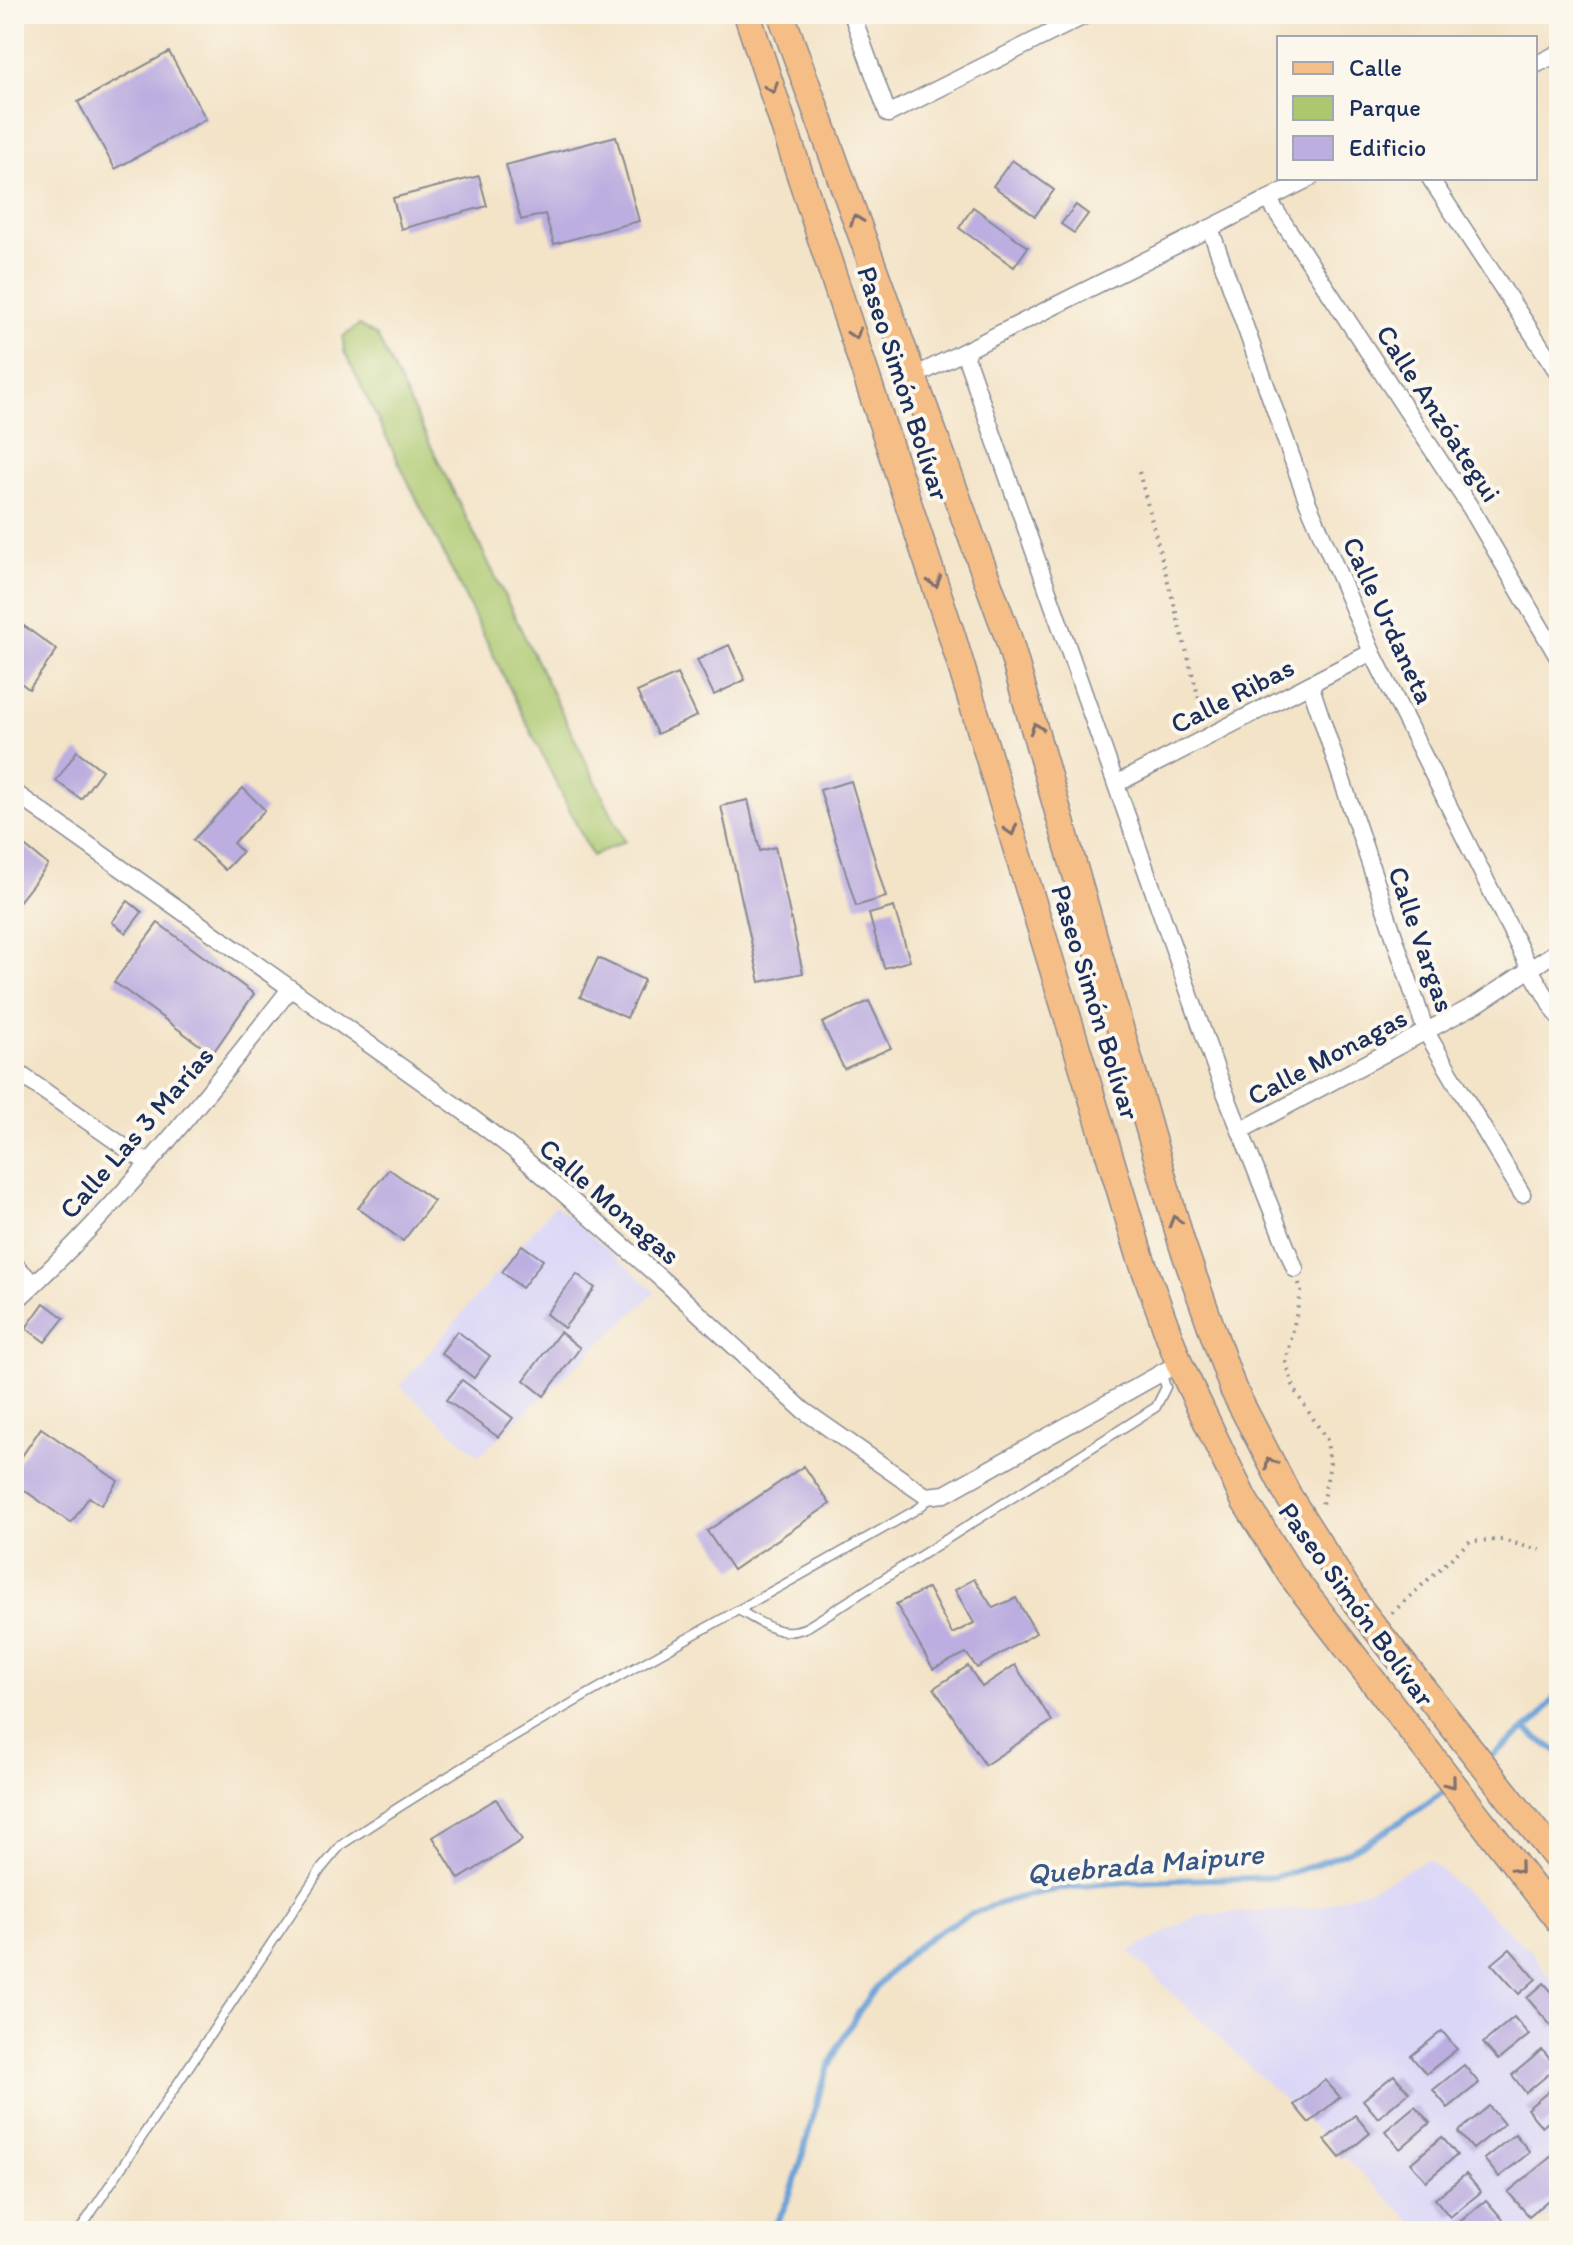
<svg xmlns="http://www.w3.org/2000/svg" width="1573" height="2245" font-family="Itim,sans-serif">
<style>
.built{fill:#dad6f7}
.green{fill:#acc86e;stroke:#647c66;stroke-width:2}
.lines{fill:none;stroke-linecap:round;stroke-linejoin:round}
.stream{stroke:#69a0d7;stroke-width:6}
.building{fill:#bcaee0}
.service-casing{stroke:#878992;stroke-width:11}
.minor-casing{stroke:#878992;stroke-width:19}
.primary-casing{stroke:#878992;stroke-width:29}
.path{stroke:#878992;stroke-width:4;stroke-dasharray:2 6;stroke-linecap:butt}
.service{stroke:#fff;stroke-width:8}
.minor{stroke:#fff;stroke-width:16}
.primary{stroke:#f6be87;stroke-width:26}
.oneway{stroke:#7e6f70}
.labels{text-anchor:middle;stroke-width:8;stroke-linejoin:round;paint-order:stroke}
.street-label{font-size:28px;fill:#1b2f5e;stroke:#fbf7ec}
.water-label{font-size:30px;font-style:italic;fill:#365788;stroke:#fbf7ec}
</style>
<rect width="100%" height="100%" fill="#fbf7ec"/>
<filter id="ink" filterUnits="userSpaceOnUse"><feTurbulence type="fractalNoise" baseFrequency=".0125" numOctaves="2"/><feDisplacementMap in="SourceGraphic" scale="16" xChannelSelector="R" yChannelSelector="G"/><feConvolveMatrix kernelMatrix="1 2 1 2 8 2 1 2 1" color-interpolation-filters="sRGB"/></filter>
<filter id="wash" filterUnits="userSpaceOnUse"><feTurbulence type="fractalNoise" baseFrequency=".006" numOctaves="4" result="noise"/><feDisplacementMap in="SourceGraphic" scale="32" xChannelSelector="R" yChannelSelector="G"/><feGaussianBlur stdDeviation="1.8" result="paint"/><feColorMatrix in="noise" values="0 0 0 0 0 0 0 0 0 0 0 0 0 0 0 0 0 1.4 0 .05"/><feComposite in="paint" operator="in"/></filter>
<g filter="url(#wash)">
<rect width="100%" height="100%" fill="#f3e3c7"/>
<g class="built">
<polygon points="555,1205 656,1292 479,1456 400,1386"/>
<polygon points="1428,1859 1532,1952 1559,1992 1559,2208 1527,2231 1422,2231 1129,1952 1198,1915 1320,1907 1381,1884"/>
</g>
<polygon class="green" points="359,325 377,336 625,841 592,856 344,351 343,337"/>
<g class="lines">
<g class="stream">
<polyline points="1526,1730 1559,1753"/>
<polyline points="1488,1759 1539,1718 1559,1692"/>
<path d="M 771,2231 C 805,2181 807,2115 832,2060 C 924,1863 1090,1885 1275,1877 C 1348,1858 1387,1833 1447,1789"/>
</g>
</g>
<g id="blocks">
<g class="building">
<polygon points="169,52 206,119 115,169 78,102"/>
<polygon points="616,136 639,221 554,244 545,214 521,220 506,165"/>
<polygon points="1012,160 1054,190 1035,216 993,186"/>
<polygon points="479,176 487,206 401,229 393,198"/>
<polygon points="1076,205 1088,214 1074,233 1061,224"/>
<polygon points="973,207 1028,247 1014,267 959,228"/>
<polygon points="24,626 57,650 29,689 14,678 14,640"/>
<polygon points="729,645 745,680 714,695 697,660"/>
<polygon points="677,674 697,716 657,734 637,692"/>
<polygon points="77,751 102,770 81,799 56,781"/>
<polygon points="851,781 886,897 856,906 820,790"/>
<polygon points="243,788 265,810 233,843 242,852 225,870 193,840"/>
<polygon points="748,800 760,851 775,847 803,973 760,982 721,806"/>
<polygon points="21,843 48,865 14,908 14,852"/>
<polygon points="128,901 142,912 126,933 112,922"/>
<polygon points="894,907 910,961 884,968 869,914"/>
<polygon points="158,923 254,994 212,1054 114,982"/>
<polygon points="598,958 644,980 627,1018 580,997"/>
<polygon points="869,1001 891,1048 844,1069 822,1023"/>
<polygon points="389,1169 434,1201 403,1241 358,1208"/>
<polygon points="522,1245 543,1260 522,1288 502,1272"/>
<polygon points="577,1274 595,1288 564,1328 546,1314"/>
<polygon points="44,1303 64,1318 45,1342 26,1328"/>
<polygon points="457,1331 490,1356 474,1378 441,1353"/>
<polygon points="560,1332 580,1348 544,1396 524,1380"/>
<polygon points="462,1380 513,1418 498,1437 446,1400"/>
<polygon points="41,1428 118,1481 101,1505 89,1497 71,1523 14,1483 14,1468"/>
<polygon points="804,1466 830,1504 733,1570 707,1531"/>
<polygon points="974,1579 993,1608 1016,1598 1036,1633 977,1668 966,1653 933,1669 896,1604 928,1588 952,1634 974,1623 955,1590"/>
<polygon points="1015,1665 1052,1721 985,1765 934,1688 968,1666 982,1687"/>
<polygon points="496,1799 522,1840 459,1879 433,1837"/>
<polygon points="1510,1949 1536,1979 1519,1994 1492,1964"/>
<polygon points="1544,1983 1559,2000 1559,2024 1553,2028 1527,1998"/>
<polygon points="1514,2017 1529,2035 1498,2060 1483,2043"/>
<polygon points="1442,2031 1457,2049 1426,2074 1411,2056"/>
<polygon points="1542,2050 1557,2067 1526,2093 1512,2075"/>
<polygon points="1464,2065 1479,2083 1448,2108 1433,2090"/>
<polygon points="1394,2075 1409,2092 1378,2118 1363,2100"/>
<polygon points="1325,2080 1340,2097 1309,2123 1294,2105"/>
<polygon points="1559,2083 1559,2113 1542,2127 1527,2109"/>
<polygon points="1415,2106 1430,2123 1400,2149 1385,2131"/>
<polygon points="1489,2106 1504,2124 1473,2149 1458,2132"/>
<polygon points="1355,2115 1370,2133 1340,2158 1325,2140"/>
<polygon points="1515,2134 1530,2152 1499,2177 1484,2159"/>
<polygon points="1442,2137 1457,2155 1426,2181 1411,2163"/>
<polygon points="1559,2150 1559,2191 1529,2216 1508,2192"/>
<polygon points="1466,2174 1481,2192 1450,2217 1435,2199"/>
<polygon points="1486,2200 1505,2222 1494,2231 1449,2231"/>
</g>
</g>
</g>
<g filter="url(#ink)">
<use href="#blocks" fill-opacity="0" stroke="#878992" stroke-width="2"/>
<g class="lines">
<g class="service-casing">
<g id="service">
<path d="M 740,1611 C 764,1624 782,1640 809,1626 L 1156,1407 L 1166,1387 L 1161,1373"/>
<path d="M 79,2231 L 321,1869 L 341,1845 C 526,1721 726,1620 919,1508 L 930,1498"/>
</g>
</g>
<g class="minor-casing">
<g id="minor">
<polyline points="852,14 888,114 1088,14"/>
<polyline points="1535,65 1559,53"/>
<polyline points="1430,178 1559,374"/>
<polyline points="1268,199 1470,507 1559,659"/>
<polyline points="1210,228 1308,503 1372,652 1530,969 1559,1018"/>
<polyline points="964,352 1217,1072 1295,1269"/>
<polyline points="913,377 1310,178"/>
<polyline points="1310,684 1426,1032 1522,1194"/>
<polyline points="1116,784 1372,652"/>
<polyline points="14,792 459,1108 514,1150 667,1284 803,1410 926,1496 945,1494 1179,1363"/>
<polyline points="14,1070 146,1162"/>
<polyline points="1240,1131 1477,1004 1559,950"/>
<polyline points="14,1264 34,1284"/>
<path d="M 14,1303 C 116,1210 205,1098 290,989"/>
<polyline points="1557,2231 1559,2230"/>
</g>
</g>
<g class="primary-casing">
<g id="primary">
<polyline points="747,14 952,636 1140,1256 1179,1363 1244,1500 1291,1575 1559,1921"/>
<polyline points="781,14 1008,637 1182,1244 1233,1389 1289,1497 1360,1609 1559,1861"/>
</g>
</g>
<g class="path">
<polyline points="1139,472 1204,718"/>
<polyline points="1299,1283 1301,1292 1286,1363 1295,1391 1327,1440 1330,1465 1322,1504"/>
<polyline points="1392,1613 1470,1541 1502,1540 1540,1550"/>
</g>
<use href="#service" class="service"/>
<use href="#minor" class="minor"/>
<use href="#primary" class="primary"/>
</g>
<defs><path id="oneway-chevron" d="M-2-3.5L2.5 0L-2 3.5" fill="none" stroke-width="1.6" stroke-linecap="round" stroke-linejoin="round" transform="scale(2)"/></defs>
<g class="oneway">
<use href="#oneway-chevron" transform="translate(772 88) rotate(71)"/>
<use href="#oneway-chevron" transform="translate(856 220) rotate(-110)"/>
<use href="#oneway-chevron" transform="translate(855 334) rotate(71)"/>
<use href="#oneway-chevron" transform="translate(935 582) rotate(72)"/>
<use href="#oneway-chevron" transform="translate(1036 728) rotate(-106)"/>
<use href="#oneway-chevron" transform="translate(1011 830) rotate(73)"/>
<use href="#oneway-chevron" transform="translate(1175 1221) rotate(-107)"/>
<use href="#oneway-chevron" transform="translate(1270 1463) rotate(-119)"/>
<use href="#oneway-chevron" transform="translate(1451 1783) rotate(51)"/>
<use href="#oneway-chevron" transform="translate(1518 1868) rotate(51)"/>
</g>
</g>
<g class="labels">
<g class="street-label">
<text transform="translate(904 383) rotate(72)" y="10">Paseo Simón Bolívar</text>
<text transform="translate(1439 413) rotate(57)" y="10">Calle Anzóategui</text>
<text transform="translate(1389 620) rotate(65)" y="10">Calle Urdaneta</text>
<text transform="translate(1232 695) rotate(-27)" y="10">Calle Ribas</text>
<text transform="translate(1422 939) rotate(71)" y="10">Calle Vargas</text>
<text transform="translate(1096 1002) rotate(73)" y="10">Paseo Simón Bolívar</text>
<text transform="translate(1327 1056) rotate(-28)" y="10">Calle Monagas</text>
<text transform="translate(136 1132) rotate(-49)" y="10">Calle Las 3 Marías</text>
<text transform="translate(610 1201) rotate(41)" y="10">Calle Monagas</text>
<text transform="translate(1357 1604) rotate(54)" y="10">Paseo Simón Bolívar</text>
</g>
<g class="water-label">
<text transform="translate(1145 1864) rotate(-5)" y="10">Quebrada Maipure</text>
</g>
</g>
<rect width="1573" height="2245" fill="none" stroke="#fbf7ec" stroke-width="48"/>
<rect x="1277" y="36" width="260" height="144" fill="#fbf7ec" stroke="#a1a7b3" stroke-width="2"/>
<rect x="1293" y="62" width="40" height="12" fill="#f6be87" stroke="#a1a7b3" stroke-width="2"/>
<text x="1349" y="76" font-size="24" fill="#1b2f5e">Calle</text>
<rect x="1293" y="96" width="40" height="24" fill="#acc86e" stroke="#a1a7b3" stroke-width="2"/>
<text x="1349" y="116" font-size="24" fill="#1b2f5e">Parque</text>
<rect x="1293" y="136" width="40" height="24" fill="#bcaee0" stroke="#a1a7b3" stroke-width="2"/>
<text x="1349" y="156" font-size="24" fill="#1b2f5e">Edificio</text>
</svg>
